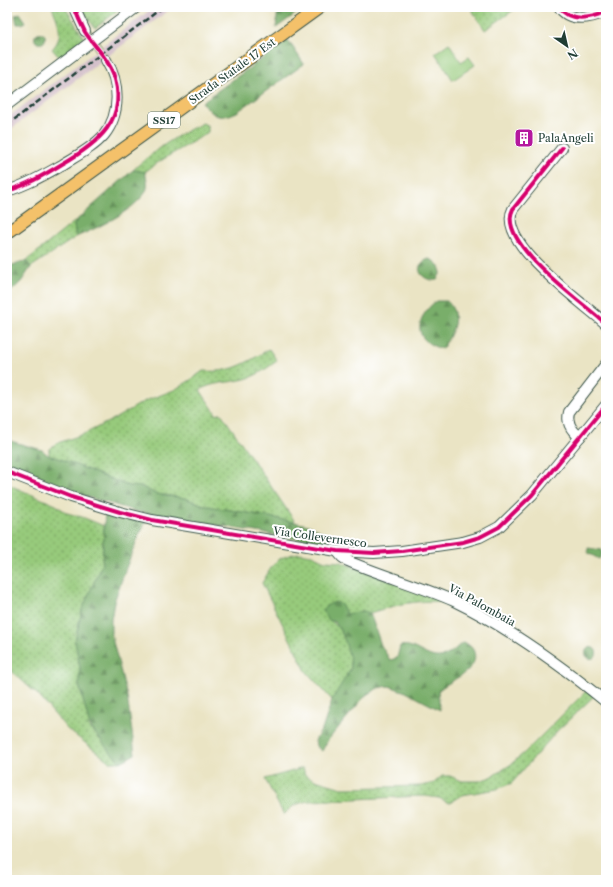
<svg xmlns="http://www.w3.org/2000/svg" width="613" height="887" font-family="'Libre Caslon Text',serif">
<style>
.railway{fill:#d2bdc8}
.grass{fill:url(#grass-dots);stroke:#5b8458}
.forest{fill:url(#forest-firs);stroke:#4c7650}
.garden{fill:#97ca7b;stroke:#5b8458}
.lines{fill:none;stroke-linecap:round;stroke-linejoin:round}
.minor-tunnel{stroke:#c1c3a7;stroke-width:10;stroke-dasharray:10 5;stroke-linecap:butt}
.minor-casing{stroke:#3d564a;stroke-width:12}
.major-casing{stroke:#3d564a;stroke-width:14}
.minor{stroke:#fff;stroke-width:10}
.major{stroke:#f4c16a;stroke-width:12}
.rail{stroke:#1f3d34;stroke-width:2.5;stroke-dasharray:6 3;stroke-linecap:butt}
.cycleway-casing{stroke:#fff;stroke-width:6}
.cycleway{stroke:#d6006c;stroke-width:4}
.labels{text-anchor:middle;stroke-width:4;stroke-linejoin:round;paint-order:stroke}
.shield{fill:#fff;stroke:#627771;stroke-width:1}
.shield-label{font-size:10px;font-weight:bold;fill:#1f3d34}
.street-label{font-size:11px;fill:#1f3d34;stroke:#fff}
.poi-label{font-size:11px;fill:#1f3d34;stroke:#fff;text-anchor:start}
</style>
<defs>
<pattern id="grass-dots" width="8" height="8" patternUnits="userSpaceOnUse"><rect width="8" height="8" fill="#97ca7b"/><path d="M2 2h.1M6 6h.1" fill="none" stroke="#7ba566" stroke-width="1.8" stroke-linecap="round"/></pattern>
<pattern id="forest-firs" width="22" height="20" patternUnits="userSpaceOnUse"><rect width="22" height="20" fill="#79ae6b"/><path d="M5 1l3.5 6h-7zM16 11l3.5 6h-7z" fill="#638f59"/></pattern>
</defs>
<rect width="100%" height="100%" fill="#fff"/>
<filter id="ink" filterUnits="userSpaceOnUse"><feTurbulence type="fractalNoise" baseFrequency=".025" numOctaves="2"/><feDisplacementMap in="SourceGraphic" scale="8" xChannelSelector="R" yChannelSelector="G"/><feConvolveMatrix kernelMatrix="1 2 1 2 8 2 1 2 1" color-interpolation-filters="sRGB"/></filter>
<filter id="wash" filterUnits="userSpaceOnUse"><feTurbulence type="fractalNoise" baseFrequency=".012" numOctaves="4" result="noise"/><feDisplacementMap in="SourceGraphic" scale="16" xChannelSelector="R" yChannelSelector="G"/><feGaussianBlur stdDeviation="0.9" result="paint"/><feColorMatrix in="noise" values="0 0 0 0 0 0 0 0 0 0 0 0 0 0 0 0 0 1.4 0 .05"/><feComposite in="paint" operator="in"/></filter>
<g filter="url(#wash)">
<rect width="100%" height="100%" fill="#eae4c4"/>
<polygon class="railway" points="154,7 173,7 7,132 7,118"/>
<g class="grass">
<path d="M 52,7 L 65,7 L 84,38 L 60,58 L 52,49 C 65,36 58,22 52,7 Z"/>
<polygon points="80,7 123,7 95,28"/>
<polygon points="470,7 518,7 485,30"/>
<path d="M 203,123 L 208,126 L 208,132 C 188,146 165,156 145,172 L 133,170 C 152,152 178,134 203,123 Z"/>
<polygon points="79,218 74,225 76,237 31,267 26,261"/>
<path d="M 269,349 L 277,361 C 267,368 257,376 245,379 C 230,383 212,382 200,390 L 217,415 L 221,413 L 296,523 L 260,515 L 207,506 L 184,498 L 156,494 L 142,487 L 128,486 L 56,457 L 49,456 L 49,450 L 55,444 L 84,434 L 116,418 L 145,401 L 174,390 L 189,381 L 203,371 C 231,373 245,364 269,349 Z"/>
<path d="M 7,484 L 56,505 L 67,513 L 82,517 L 104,526 L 102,565 L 82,610 L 75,641 L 80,668 L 79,685 L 90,726 L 87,725 C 100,736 108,751 121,762 L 110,762 L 67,729 L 38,695 L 7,667 Z"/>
<path d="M 299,553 L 312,555 L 325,561 L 341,562 L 448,603 C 421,598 396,605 370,613 L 363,611 L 329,620 C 341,625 353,654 351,667 C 349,676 337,692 332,700 L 306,671 L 262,583 C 274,563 275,557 299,553 Z"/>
<path d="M 587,690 L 594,696 L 557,731 L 512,783 L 497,789 L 462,795 L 449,803 L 439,798 L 424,796 L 310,801 C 299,803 291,805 284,815 L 265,779 L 303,768 L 305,775 L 315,780 L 342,788 L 421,786 L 434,783 L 442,776 L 450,776 L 462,781 L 479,781 L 491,777 L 510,765 L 524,753 Z"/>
</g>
<g class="forest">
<polygon points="278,7 305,7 276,28"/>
<polygon points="20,13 26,22 22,24 17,24 15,15"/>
<circle cx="40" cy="38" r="5.5"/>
<path d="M 288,40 L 304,64 L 237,112 C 219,120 214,117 202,102 Z"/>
<path d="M 133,170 L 145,172 C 147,179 149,187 145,193 C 132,212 97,228 76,237 L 74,225 L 79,218 Z"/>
<path d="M 429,259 C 436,261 439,265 441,272 L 437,280 C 421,282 411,265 429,259 Z"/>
<polygon points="26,261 31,267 21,282 7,295 7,264 13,265"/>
<path d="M 436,301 L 447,301 C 462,316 452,334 442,349 C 412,341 415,318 436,301 Z"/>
<polygon points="7,440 42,450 49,456 56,457 128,486 142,487 156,494 184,498 207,506 260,515 308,525 325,533 333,545 135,511 72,492 7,466"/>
<polygon points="105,509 146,521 139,535 126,568 114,602 111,620 111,634 127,696 135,754 121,762 109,751 90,726 79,685 80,668 75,641 82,610 102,564"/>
<polygon points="588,548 602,550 602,555 599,559 588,553"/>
<path d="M 335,602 L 342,605 L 346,614 L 363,611 L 370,613 L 381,645 L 390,660 L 397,658 L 400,646 C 415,642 428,662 444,656 C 451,654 457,647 462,643 C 468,644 472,646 474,652 C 480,671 449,680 438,691 L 440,710 L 406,692 L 389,686 L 378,688 L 366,695 L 328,740 L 322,751 L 316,746 L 315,741 L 323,727 L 332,700 L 351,668 L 350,658 L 343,635 L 335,622 L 329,620 L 323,611 L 326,606 Z"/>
<circle cx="591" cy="653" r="5.5"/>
</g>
<polygon class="garden" points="449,43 461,62 469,57 475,65 453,80 435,53"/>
</g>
<g filter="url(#ink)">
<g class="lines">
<polyline class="minor-tunnel" points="85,31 106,60"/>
<g class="minor-casing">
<g id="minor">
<polyline points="74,7 85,31"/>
<path d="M 559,7 C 570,23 591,18 606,12"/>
<polyline points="7,105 137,7"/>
<path d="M 562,148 L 513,209 C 495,243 584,303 606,324"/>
<path d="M 7,191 C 27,185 44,175 62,165 C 76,156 93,148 104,135 C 121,114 120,82 106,60"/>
<path d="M 580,437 C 572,431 566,423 569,412 L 606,364"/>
<polyline points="7,472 71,497 120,512 152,520 337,551 374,553 402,551 463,542 480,537 499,527 532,495 606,405"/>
<path d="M 337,551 L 342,557 L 348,561 C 383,576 420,586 454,601 C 508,627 559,664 606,702"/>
</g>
</g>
<g class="major-casing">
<polyline id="major" points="7,233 320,7"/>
</g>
<use href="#minor" class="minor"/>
<use href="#major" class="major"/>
<polyline class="rail" points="7,125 163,7"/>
<g class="cycleway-casing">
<g id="cycleway">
<path d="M 559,7 C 570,23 591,18 606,12"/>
<path d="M 562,148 L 513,209 C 495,243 584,303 606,324"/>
<path d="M 7,191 C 27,185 44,175 62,164 C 97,144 130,119 113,73 C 107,57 94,46 85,32 C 81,24 77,15 74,7"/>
<polyline points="7,472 71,497 120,512 152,520 337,551 374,553 402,551 463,542 480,537 499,527 532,495 606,405"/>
</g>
</g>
<use href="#cycleway" class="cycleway"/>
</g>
</g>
<defs>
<g id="building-square" transform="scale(1)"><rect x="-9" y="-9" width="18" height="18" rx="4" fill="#b5179e" stroke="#fff"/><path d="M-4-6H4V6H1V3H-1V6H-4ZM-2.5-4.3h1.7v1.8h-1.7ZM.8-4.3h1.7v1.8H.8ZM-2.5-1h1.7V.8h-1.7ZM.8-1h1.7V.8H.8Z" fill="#fff"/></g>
</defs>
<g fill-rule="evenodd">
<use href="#building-square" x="524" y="138"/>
</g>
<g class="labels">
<rect class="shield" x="148" y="112" width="32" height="16" rx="3"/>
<g class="shield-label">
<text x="164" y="124">SS17</text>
</g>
<g class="street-label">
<text transform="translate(232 71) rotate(-36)" y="4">Strada Statale 17 Est</text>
<text transform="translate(320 537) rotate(8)" y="4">Via Collevernesco</text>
<text transform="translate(482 605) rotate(29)" y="4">Via Palombaia</text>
</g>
<g class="poi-label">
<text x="538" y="142">PalaAngeli</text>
</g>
</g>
<rect width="613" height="887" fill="none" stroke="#fff" stroke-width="24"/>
<g transform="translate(567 46) rotate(146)" stroke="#ffffff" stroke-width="3" paint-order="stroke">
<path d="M0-3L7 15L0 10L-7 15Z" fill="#1f3d34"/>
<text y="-6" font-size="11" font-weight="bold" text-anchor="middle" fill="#1f3d34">N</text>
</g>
</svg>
